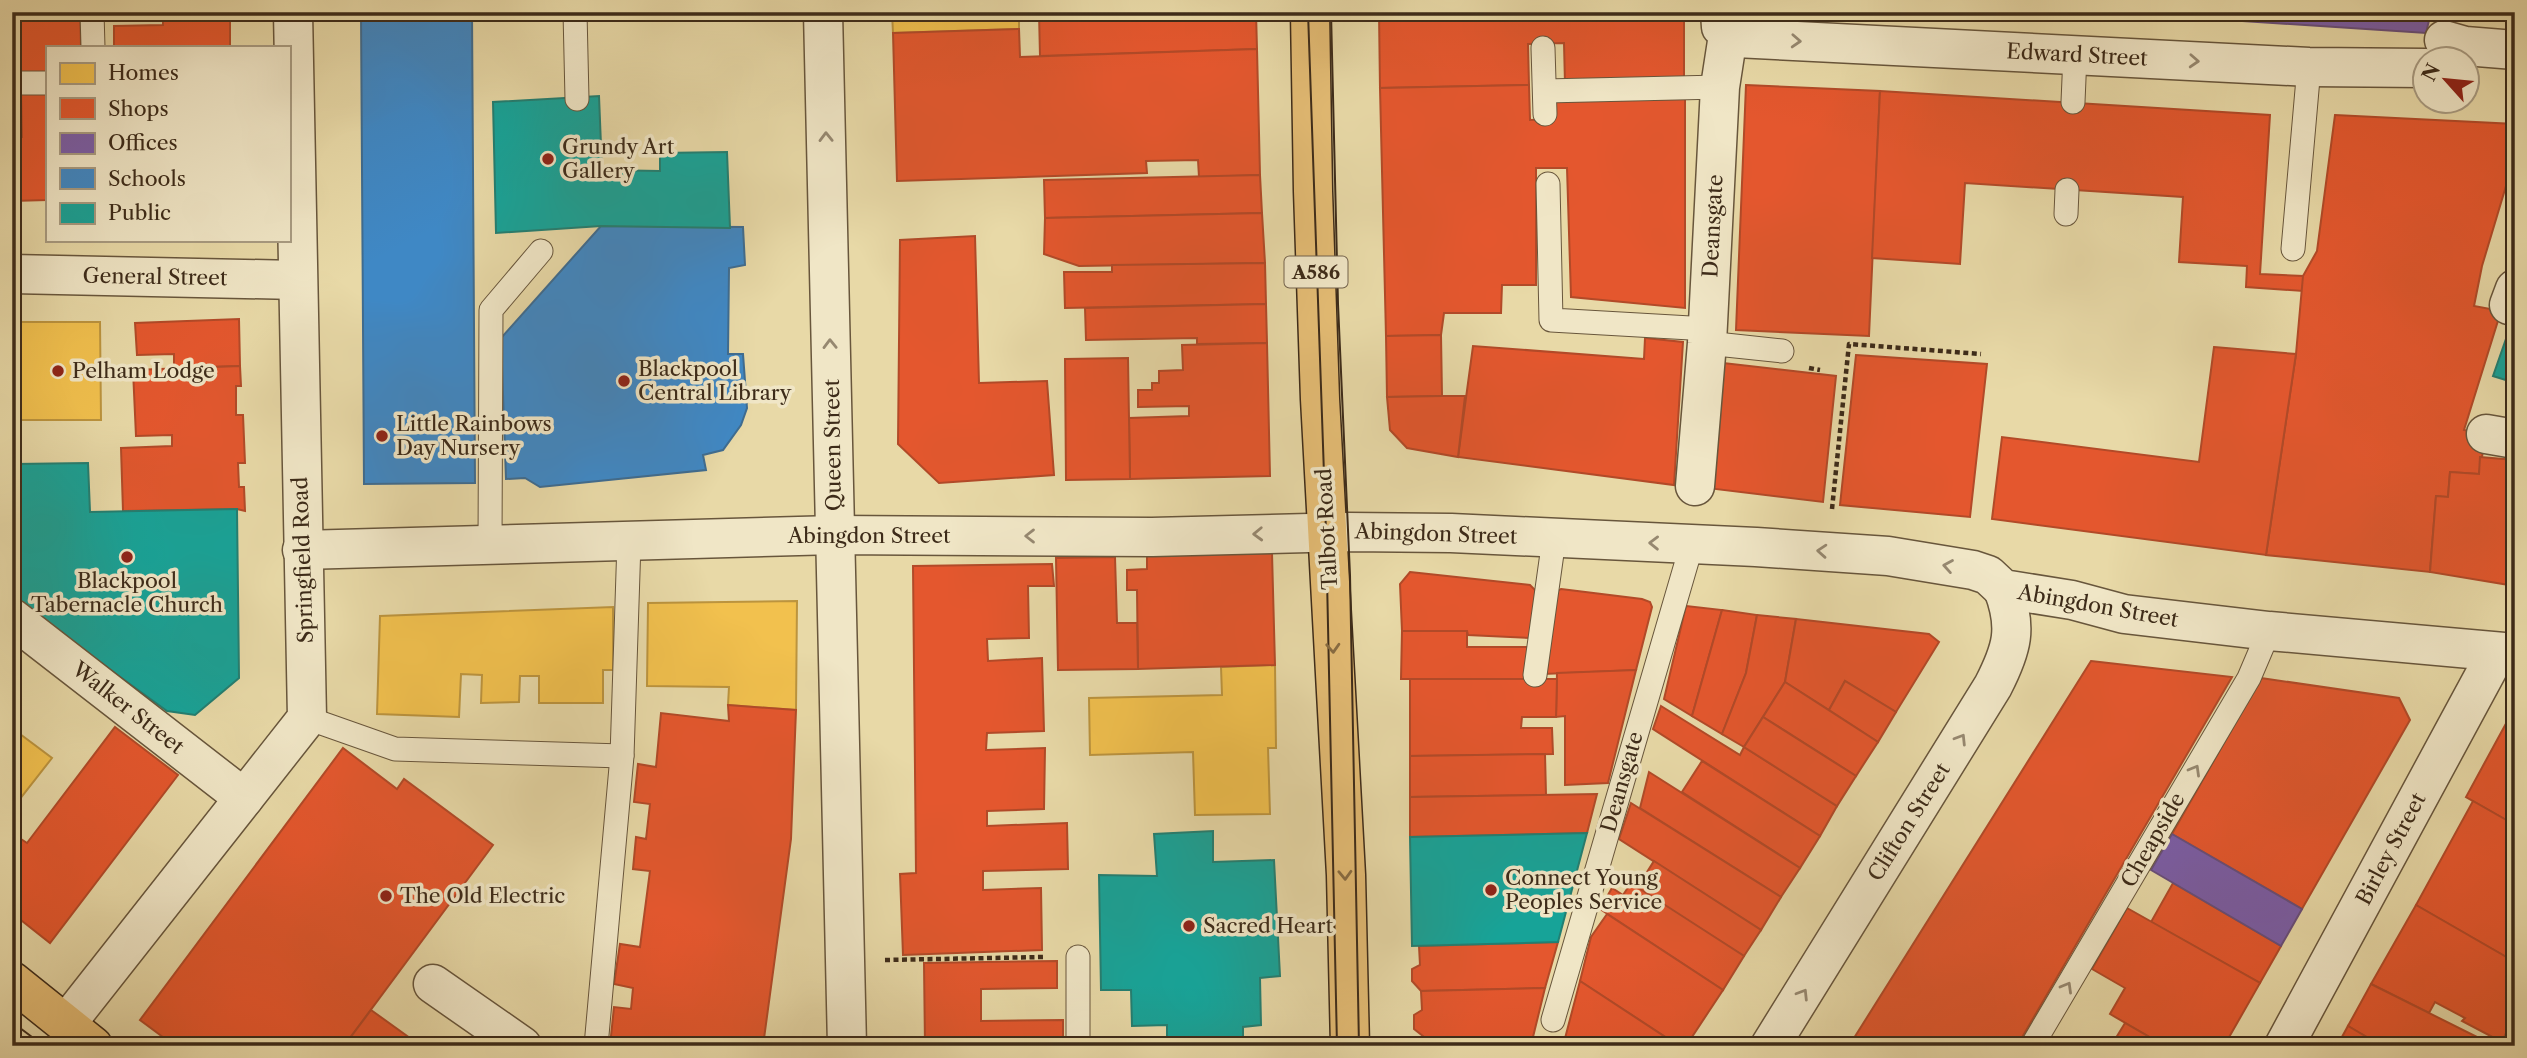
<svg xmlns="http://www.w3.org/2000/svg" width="2527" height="1058" font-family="'Libre Caslon Text',serif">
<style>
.homes{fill:#f2c14e;stroke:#bc943e;stroke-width:2}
.shops{fill:#e4572e;stroke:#b24a28;stroke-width:2}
.offices{fill:#7b5ea7;stroke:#684f7c;stroke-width:2}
.schools{fill:#3f88c5;stroke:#3e6c91;stroke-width:2}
.public{fill:#17a398;stroke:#227f72;stroke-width:2}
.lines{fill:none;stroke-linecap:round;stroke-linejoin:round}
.lane-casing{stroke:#68563c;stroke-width:25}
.street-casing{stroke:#68563c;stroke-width:41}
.primary-casing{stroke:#3d2b19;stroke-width:41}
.path{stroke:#3d2b19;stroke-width:4.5;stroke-dasharray:5 3.5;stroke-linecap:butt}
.lane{stroke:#f0e6c6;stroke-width:23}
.street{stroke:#f0e6c6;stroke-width:38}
.primary{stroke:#e4bc74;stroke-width:38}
.tram{stroke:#3d2b19;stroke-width:2}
.oneway{stroke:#968870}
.oneway2{stroke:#886c42}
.poi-dot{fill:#8f2418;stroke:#f0e6c6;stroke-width:2.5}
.labels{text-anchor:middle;stroke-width:7;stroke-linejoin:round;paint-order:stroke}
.shield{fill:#f0e6c6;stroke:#73634d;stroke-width:2}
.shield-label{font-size:19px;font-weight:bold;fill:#3d2b19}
.street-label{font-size:21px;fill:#3d2b19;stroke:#f0e6c6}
.poi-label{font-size:21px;fill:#3d2b19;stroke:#f0e6c6;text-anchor:start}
</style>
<rect width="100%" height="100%" fill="#e8d9a7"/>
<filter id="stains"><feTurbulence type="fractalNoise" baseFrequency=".00286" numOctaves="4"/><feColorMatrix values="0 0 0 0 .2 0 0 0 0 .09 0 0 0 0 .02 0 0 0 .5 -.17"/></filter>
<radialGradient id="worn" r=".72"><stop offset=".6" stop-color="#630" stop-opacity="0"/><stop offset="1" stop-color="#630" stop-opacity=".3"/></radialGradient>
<g class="homes">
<polygon points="892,12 1019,12 1019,29 893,33"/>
<polygon points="16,322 100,322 101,420 16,420"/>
<polygon points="797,601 796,710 728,705 729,687 647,686 648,603"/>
<polygon points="613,607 613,670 603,670 603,703 539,703 539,676 520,676 519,702 481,703 482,675 461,674 459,717 377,714 380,616"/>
<polygon points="1275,665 1276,748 1268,748 1270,814 1195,815 1193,752 1090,755 1089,698 1222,695 1221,667"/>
<polygon points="12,728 52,758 12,809"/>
<polygon points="1533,1037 1550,1046 1428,1046 1428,1040"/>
</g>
<g class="shops">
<polygon points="12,12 80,12 81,47 47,47 47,73 12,74"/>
<polygon points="163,12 230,12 230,47 114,47 114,26 163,25"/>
<polygon points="1256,12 1257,49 1040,56 1039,13"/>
<polygon points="1379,12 1684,12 1684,79 1565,84 1564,43 1528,44 1529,85 1380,88"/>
<polygon points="1019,29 1020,57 1257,49 1260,175 1199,177 1198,160 1146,161 1147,173 897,181 893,33"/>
<polygon points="1529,85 1530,120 1554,119 1554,98 1685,95 1685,308 1571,297 1567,168 1536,168 1536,285 1502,285 1501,313 1444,313 1441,335 1386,336 1380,88"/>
<polygon points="1746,85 1880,91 1869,336 1736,330"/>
<polygon points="1880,91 2270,115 2260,274 2303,276 2303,291 2246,287 2247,266 2179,262 2183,197 1965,183 1960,264 1872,258"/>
<polygon points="21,92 47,92 47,200 12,201 12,137 22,137"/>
<polygon points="2335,115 2515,124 2515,156 2482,266 2474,306 2501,311 2464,430 2486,434 2479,474 2450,472 2448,497 2436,496 2430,572 2266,555 2296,354 2303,276 2317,251"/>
<polygon points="1260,175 1262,213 1045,218 1044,180"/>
<polygon points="1262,213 1265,263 1079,266 1044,254 1045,218"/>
<polygon points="975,236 979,383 1047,381 1054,475 939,483 898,444 900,240"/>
<polygon points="1265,263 1266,304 1065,308 1064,272 1112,272 1112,265"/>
<polygon points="1266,304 1267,343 1197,344 1197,338 1086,340 1085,308"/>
<polygon points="239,319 240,366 174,368 174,354 137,355 135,323"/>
<polygon points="1441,335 1442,396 1387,397 1386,336"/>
<polygon points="1645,338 1683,342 1674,485 1458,457 1473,346 1644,359"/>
<polygon points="1267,343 1270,476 1130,479 1129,418 1189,416 1189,406 1138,407 1138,390 1152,390 1152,383 1159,383 1159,371 1183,370 1182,345"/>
<polygon points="2214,347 2296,354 2266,555 1992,519 2002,437 2199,462"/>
<polygon points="1856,355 1987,364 1970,517 1840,505"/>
<polygon points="1128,358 1130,479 1066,480 1065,359"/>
<polygon points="1723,363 1836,376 1823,502 1707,488"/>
<polygon points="240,366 241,386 236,386 236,415 243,415 245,463 238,463 239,487 244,487 245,511 237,509 123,511 121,448 172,446 172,435 136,436 133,370"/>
<polygon points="1442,396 1465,396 1458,457 1407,448 1390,430 1387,397"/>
<polygon points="2480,457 2515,460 2515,586 2430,572 2436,496 2448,497 2450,472 2479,474"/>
<polygon points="1272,553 1275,665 1138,669 1137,590 1127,590 1127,570 1147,569 1147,555"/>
<polygon points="1115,557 1117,623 1137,623 1138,669 1058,670 1056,558"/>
<polygon points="1052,564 1054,586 1028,586 1029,638 987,639 988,661 1042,658 1044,731 987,733 986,750 1045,748 1044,809 987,811 987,826 1067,823 1068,869 983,871 983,890 1041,888 1042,950 903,955 900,874 916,873 913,566"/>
<polygon points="1410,572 1530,585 1538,593 1531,638 1468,635 1467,631 1402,631 1400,584"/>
<polygon points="1561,589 1642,599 1650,602 1652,607 1636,670 1544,674 1556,592"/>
<polygon points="1686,606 1722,610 1692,716 1664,699"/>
<polygon points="1722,610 1757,615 1746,673 1722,734 1692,716"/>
<polygon points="1757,615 1796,619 1785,682 1744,747 1722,734 1746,673"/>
<polygon points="1796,619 1929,634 1939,642 1896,712 1845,681 1829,710 1785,682"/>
<polygon points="1402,631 1467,631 1467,647 1530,647 1526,679 1401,679"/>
<polygon points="2091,661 2232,677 2017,1046 1849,1046"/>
<polygon points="1636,670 1608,783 1565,785 1565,716 1556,717 1557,673"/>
<polygon points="2261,678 2399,698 2410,720 2302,909 2172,834"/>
<polygon points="1410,679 1557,679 1556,717 1522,717 1521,728 1552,728 1553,754 1410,756"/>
<polygon points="1845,681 1896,712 1878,742 1829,710"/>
<polygon points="1785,682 1878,742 1856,776 1763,717"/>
<polygon points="728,705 796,710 791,839 763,1046 610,1046 614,1007 631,1009 633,988 614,984 620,944 640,947 650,871 633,869 636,837 646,839 650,804 634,802 638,764 656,767 661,713 729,721"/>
<polygon points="1661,706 1740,755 1744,747 1837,806 1820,836 1653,729"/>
<polygon points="2515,707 2515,825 2466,797"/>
<polygon points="1763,717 1856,776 1837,806 1744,747"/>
<polygon points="115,727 178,775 50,943 12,913 12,833 27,843"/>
<polygon points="343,748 397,789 404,779 493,845 344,1046 175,1046 140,1020"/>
<polygon points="1545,754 1546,795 1410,797 1410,756"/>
<polygon points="1702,761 1820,836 1800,868 1682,792"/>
<polygon points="1649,772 1800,868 1781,897 1640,808"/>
<polygon points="1597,794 1587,833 1410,837 1410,797"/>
<polygon points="2473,801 2515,825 2515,962 2416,905"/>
<polygon points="1631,803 1781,897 1761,930 1619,839"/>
<polygon points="1654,861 1761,930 1744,956 1637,888"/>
<polygon points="1631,883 1744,956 1723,990 1600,909 1612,888 1623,895"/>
<polygon points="2173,883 2281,946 2260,983 2151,922"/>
<polygon points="2416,905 2515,962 2515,1013 2502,1042 2462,1021 2465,1018 2435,1002 2429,1013 2371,984"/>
<polygon points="2127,908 2260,983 2224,1046 2165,1046 2110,1014 2125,988 2092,969"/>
<polygon points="1607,914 1723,990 1686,1046 1679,1046 1580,981 1591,937"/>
<polygon points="1558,942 1545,988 1421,991 1412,981 1412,969 1420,965 1419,946"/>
<polygon points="1057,961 1057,988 981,989 981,1021 1063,1020 1063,1046 925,1046 924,963"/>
<polygon points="1580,981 1679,1046 1563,1046"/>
<polygon points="2371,984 2495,1046 2382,1046 2348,1026"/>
<polygon points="1545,988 1533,1037 1428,1040 1414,1029 1414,1015 1422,1010 1421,991"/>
<polygon points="371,1010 421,1046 344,1046"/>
<polygon points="2125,1023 2165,1046 2111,1046"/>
<polygon points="2348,1026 2382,1046 2337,1046"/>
</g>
<g class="offices">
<polygon points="2105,12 2431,12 2426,33"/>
<polygon points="2172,834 2302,909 2281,946 2151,870"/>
</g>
<g class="schools">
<polygon points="361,12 472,12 475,483 364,484"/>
<polygon points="601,226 743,227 745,265 729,268 728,354 743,354 747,408 741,425 723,450 703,455 706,470 540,487 525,478 506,479 501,338"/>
</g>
<g class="public">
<polygon points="599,96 602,170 660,171 660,153 727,152 730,228 601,226 496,233 493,102"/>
<polygon points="2515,313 2515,383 2493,376"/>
<polygon points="88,463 90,512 237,509 239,678 195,715 167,711 17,602 15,464"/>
<polygon points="1213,831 1213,862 1274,860 1280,976 1260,978 1261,1025 1243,1027 1243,1046 1167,1046 1167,1025 1132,1026 1131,990 1101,990 1099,875 1157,876 1154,834"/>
<polygon points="1587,833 1558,942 1412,946 1410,837"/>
</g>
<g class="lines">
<g class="lane-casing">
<g id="lane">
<polyline points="92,12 93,47"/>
<polyline points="575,12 577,99"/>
<polyline points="1543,48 1545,114"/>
<polyline points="12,83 47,83"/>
<polyline points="1545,91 1720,87"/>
<polyline points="2073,102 2075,55"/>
<polyline points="1548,184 1551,320 1708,329"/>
<polyline points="2066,214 2067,190"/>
<polyline points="2293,249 2309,67"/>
<polyline points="1707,343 1782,351"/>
<polyline points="490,545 491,310 541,251"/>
<polyline points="1535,675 1554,539"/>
<polyline points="307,718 395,749 622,756"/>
<polyline points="1078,957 1078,1046"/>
<polyline points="1553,1020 1692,544"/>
<polyline points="596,1046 622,756 629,542"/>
<polyline points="2032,1046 2249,678 2269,631"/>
</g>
</g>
<g class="street-casing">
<g id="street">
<polyline points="823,12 847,1046"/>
<polyline points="1720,12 1721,27 1736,38 2309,67 2426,68"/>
<polyline points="2444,40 2465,46 2515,50"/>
<polyline points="12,274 297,280"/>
<polyline points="2509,305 2515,289"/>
<polyline points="2486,434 2515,439"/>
<polyline points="1695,486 1707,343 1720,87 1728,35"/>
<polyline points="302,550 835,535 1152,537 1348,532 1451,533 1756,547 1888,556 1973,570 1988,575 2003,589 2072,600 2124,614 2269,631 2515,653"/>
<polyline points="12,618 244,798"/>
<polyline points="433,984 522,1046"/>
<polyline points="66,1024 307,718 293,12"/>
<path d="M 1770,1046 L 1993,686 C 2012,649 2018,628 2003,589"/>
<polyline points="2284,1046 2497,652"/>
</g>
</g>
<g class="primary-casing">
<g id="primary">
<polyline points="1310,12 1313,191 1320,399 1346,875 1350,1046"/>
<polyline points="12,981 93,1046"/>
</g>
</g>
<g class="path">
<polyline points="1809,368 1820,370"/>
<polyline points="1832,509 1849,344 1981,354"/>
<polyline points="885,960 1044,957"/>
</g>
<use href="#lane" class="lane"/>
<use href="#street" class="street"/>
<use href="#primary" class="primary"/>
<g class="tram">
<polyline points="1308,12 1326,532 1337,1046"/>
<polyline points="1331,12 1338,304 1350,575 1359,1046"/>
<polyline points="12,1022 44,1046"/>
</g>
</g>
<defs><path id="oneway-chevron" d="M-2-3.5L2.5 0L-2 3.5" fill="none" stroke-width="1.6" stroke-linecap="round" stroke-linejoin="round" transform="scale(1.75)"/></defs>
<g class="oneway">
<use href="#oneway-chevron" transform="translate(1796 41) rotate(3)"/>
<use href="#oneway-chevron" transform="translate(2194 61) rotate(3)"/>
<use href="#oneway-chevron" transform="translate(826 137) rotate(-91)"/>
<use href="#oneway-chevron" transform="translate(830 344) rotate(-91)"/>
<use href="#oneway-chevron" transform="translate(1258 534) rotate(178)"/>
<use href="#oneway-chevron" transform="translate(1030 536) rotate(-180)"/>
<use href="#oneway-chevron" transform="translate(1654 543) rotate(-179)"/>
<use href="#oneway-chevron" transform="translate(1822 551) rotate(-176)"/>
<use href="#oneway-chevron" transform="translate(1948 566) rotate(-170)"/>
<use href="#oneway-chevron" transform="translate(1961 739) rotate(-58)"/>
<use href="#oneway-chevron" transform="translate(2195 770) rotate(-60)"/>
<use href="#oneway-chevron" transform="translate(2067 987) rotate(-60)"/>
<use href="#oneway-chevron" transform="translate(1803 994) rotate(-58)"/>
</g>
<g class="oneway2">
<use href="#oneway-chevron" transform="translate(1333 648) rotate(87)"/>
<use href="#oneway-chevron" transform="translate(1345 875) rotate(88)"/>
</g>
<g class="poi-dot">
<circle cx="548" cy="159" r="7"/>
<circle cx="58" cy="371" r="7"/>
<circle cx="624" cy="381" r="7"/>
<circle cx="382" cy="436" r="7"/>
<circle cx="127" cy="557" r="7"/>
<circle cx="1491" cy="890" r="7"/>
<circle cx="386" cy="896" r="7"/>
<circle cx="1189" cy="926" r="7"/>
</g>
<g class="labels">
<rect class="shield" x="1284.5" y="256.5" width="63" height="31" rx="5"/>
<g class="shield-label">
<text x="1316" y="279">A586</text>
</g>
<g class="street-label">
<text transform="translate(2077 55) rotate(3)" y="7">Edward Street</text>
<text transform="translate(1713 226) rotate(-87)" y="7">Deansgate</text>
<text transform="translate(155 277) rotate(1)" y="7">General Street</text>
<text transform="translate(833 445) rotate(-91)" y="7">Queen Street</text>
<text transform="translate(1327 529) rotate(-93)" y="7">Talbot Road</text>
<text transform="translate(1436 534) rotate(2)" y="7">Abingdon Street</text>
<text x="869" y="543">Abingdon Street</text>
<text transform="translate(303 560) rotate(-92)" y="7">Springfield Road</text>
<text transform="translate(2098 606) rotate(10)" y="7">Abingdon Street</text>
<text transform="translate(128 708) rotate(38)" y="7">Walker Street</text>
<text transform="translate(1622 782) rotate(-74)" y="7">Deansgate</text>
<text transform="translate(1909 822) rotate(-58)" y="7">Clifton Street</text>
<text transform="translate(2153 840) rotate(-60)" y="7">Cheapside</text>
<text transform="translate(2391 849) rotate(-62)" y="7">Birley Street</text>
</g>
<g class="poi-label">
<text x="562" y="154">Grundy Art<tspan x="562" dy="24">Gallery</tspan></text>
<text x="638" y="376">Blackpool<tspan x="638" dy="24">Central Library</tspan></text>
<text x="72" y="378">Pelham Lodge</text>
<text x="396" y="431">Little Rainbows<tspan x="396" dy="24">Day Nursery</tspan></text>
<text x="127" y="588" text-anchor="middle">Blackpool<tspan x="127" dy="24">Tabernacle Church</tspan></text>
<text x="1505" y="885">Connect Young<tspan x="1505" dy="24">Peoples Service</tspan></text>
<text x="400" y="903">The Old Electric</text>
<text x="1203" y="933">Sacred Heart</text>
</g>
</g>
<rect width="2527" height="1058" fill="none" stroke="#e8d9a7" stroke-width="42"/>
<rect x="14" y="14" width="2499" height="1030" fill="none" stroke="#3d2b19" stroke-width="3.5"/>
<rect x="21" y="21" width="2485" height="1016" fill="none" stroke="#3d2b19" stroke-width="2"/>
<rect x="46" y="46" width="245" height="196" fill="#f0e6c6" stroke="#a89b81" stroke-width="2"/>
<rect x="60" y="63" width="35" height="21" fill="#f2c14e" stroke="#a89b81" stroke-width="2"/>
<text x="108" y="80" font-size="21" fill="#3d2b19">Homes</text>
<rect x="60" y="98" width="35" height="21" fill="#e4572e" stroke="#a89b81" stroke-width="2"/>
<text x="108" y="116" font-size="21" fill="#3d2b19">Shops</text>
<rect x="60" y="133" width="35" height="21" fill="#7b5ea7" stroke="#a89b81" stroke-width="2"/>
<text x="108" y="150" font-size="21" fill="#3d2b19">Offices</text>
<rect x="60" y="168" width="35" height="21" fill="#3f88c5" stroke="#a89b81" stroke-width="2"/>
<text x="108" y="186" font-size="21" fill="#3d2b19">Schools</text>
<rect x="60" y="203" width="35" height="21" fill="#17a398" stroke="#a89b81" stroke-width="2"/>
<text x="108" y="220" font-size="21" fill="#3d2b19">Public</text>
<g transform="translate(2446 80) rotate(297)"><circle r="33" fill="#f0e6c6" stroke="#a89b81" stroke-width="2"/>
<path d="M0-5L12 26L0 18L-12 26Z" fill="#8f2418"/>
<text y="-10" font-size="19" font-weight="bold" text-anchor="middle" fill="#3d2b19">N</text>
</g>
<rect width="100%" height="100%" filter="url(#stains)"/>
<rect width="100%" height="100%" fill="url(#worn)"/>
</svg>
